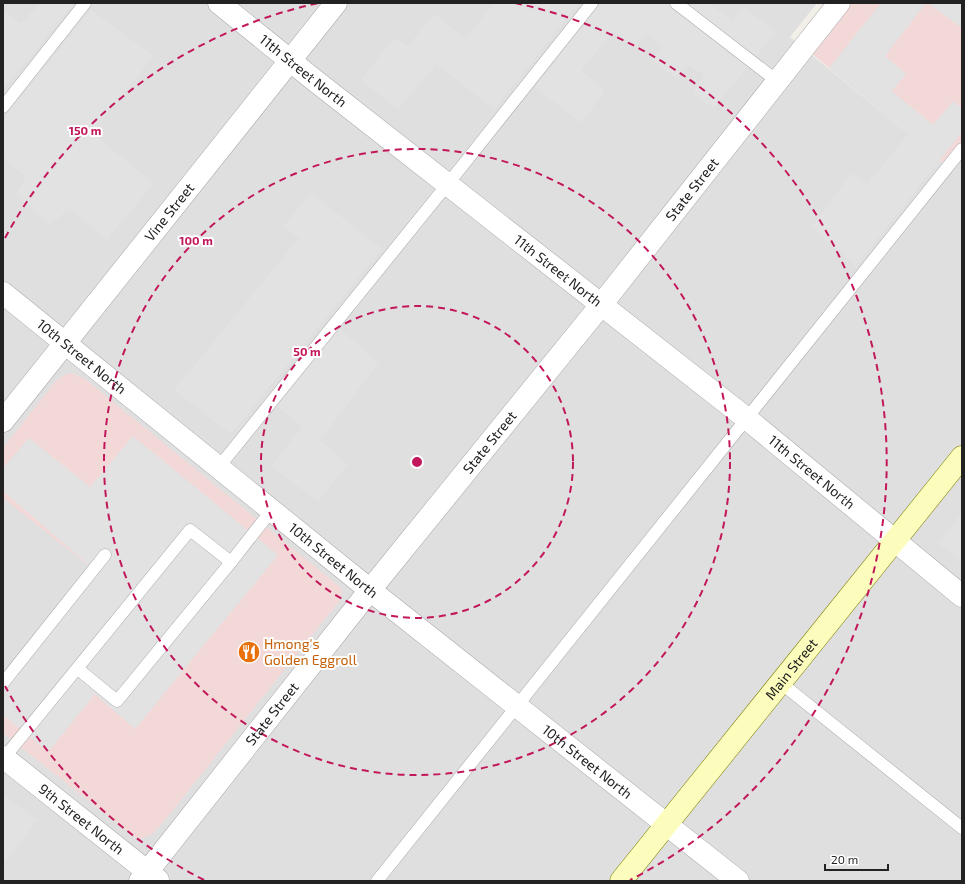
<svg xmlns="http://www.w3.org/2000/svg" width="965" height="884" font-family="'Exo 2',sans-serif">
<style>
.residential{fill:#e0dfdf}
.commercial{fill:#f3d8d8}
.parking{fill:#e2e2e2}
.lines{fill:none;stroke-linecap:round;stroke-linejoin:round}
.lane-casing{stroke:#a9a9a9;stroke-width:13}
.street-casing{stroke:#a9a9a9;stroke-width:23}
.secondary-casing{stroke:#7a8001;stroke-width:23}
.lane{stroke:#fff;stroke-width:12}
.street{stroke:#fff;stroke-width:22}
.secondary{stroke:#fcfcbc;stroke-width:22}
.ring{fill:none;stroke:#c2185b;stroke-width:2;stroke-dasharray:7 5}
.labels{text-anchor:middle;stroke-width:4;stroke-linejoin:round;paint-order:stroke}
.street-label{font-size:14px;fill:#222;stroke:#fff}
.food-label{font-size:14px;fill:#c56008;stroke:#fff;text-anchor:start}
.centre{fill:#c2185b;stroke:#fff;stroke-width:2}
.ring-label{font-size:12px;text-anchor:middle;font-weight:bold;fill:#c2185b;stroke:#fff;stroke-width:4;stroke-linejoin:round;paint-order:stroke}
</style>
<rect width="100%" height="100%" fill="#f2eee8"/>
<polygon class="residential" points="3,3 817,3 790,37 953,171 962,160 962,881 3,881"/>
<g class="commercial">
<polygon points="839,3 962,3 962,149 948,167 804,47"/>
<polygon points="72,373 85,379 341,588 342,594 340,600 161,825 152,834 140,839 133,836 3,733 3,692 98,573 3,498 3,448 55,382 64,375"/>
</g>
<g class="parking">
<polygon points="40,3 74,3 3,90 3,11 4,10 21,24"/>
<polygon points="493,3 579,3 494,109 436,64 398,110 361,80 394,38 408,46 434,14 466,39"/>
<polygon points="601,3 709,3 732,20 744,7 776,32 714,108 692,93 705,75 687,65 677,78 651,60 663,46 646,34 635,47 614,31 581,70 605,91 581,123 535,87"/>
<polygon points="881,3 926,3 885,56 906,74 892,91 933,125 953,101 962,108 962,132 856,266 811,227 852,173 867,184 908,134 829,68"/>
<polygon points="928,3 962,3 962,28"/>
<polygon points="91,10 154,56 92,132 154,184 107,239 69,209 50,225 16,194 26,177 3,158 3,119"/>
<polygon points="311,193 382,249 231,434 174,390 299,238 284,226"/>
<polygon points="339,328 379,363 320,440 348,464 318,502 271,466 302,427 277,406"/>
<polygon points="133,436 278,555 135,729 95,694 48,752 3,715 3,692 98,573 3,491 3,468 29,438 90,487"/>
<polygon points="962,513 962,562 938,543"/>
<polygon points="4,796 38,820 3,865 3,797"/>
</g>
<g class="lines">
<g class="lane-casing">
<g id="lane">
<polyline points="676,3 777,81"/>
<polyline points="3,107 85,3"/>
<polyline points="218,468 463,165 592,3"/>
<polyline points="78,669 117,701 231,562"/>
<polyline points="3,683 105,555"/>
<polyline points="781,683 962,828"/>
<polyline points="4,758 190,530 231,562 271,511"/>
<polyline points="377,881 962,149"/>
</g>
</g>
<g class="street-casing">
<g id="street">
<path id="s1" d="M 219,3 L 313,79 L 746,418 L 962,596"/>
<path id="s2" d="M 3,293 L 370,590 L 738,881"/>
<path id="s3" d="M 3,421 L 336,3"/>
<path id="s4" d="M 3,757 L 158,880"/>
<path id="s5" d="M 140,881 L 370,590 L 601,305 L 839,3"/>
</g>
</g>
<g class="secondary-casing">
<g id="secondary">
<path id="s6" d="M 621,881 L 962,457"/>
</g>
</g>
<use href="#lane" class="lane"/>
<use href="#street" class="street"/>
<use href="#secondary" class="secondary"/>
</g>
<g class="ring">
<circle cx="417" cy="462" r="156"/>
<circle cx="417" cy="462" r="313"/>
<path d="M204 880A469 469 0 0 1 5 686M5 238A469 469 0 0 1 319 3M515 3A469 469 0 0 1 630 880"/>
</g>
<defs>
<g id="restaurant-disc" transform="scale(1.15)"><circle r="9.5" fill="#e8710a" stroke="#fff"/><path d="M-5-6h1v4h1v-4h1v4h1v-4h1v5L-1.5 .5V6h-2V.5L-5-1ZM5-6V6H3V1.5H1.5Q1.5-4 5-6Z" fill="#fff"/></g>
</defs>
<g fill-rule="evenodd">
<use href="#restaurant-disc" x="249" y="652"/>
</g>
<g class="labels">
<g class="street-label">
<text dy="5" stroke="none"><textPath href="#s1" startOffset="108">11th Street North</textPath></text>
<text dy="5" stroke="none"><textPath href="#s5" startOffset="885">State Street</textPath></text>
<text dy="5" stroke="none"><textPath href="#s3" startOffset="267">Vine Street</textPath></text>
<text dy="5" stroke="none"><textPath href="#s1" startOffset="432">11th Street North</textPath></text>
<text dy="5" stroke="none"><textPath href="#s2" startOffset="101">10th Street North</textPath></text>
<text dy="5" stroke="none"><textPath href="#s5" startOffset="561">State Street</textPath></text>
<text dy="5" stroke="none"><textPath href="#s1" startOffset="756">11th Street North</textPath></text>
<text dy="5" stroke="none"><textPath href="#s2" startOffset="425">10th Street North</textPath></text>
<text dy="5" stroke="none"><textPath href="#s6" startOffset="272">Main Street</textPath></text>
<text dy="5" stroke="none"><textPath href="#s5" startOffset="213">State Street</textPath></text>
<text dy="5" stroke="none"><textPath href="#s2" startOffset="749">10th Street North</textPath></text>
<text dy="5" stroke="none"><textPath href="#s4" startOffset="100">9th Street North</textPath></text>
</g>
<g class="food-label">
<text x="264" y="649">Hmong's<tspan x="264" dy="16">Golden Eggroll</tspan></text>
</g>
</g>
<circle cx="417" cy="462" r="6" class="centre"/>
<g class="ring-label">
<text x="85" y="135">150 m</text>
<text x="196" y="245">100 m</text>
<text x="307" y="356">50 m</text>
</g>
<rect width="965" height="884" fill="none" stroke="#222222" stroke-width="8"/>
<path d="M825 864v6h63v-6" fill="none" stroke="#222222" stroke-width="2"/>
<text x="831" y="864" font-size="12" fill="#222222" stroke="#ffffff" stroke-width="3" paint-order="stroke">20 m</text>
</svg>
